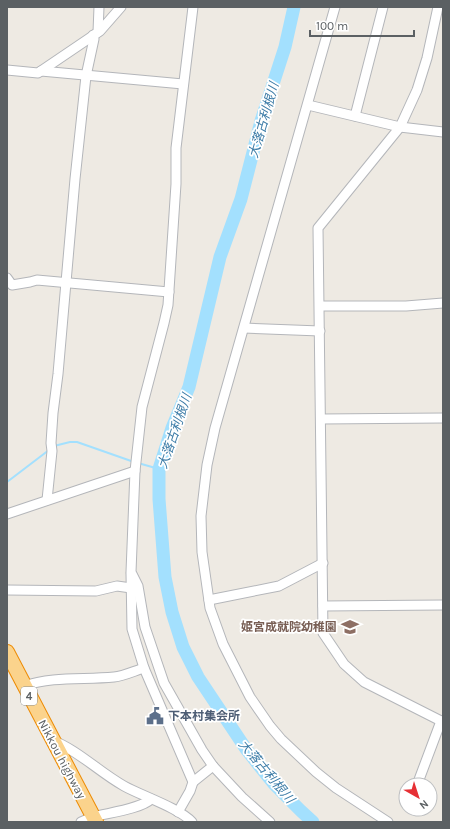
<svg xmlns="http://www.w3.org/2000/svg" width="450" height="829" font-family="Karla,'Noto Sans JP',sans-serif">
<style>
.lines{fill:none;stroke-linecap:round;stroke-linejoin:round}
.stream{stroke:#a3e0fe;stroke-width:2}
.river{stroke:#a3e0fe;stroke-width:13}
.minor-casing{stroke:#b4b6ba;stroke-width:11}
.highway-casing{stroke:#ed8b04;stroke-width:16}
.minor{stroke:#fff;stroke-width:9}
.highway{stroke:#fbd38c;stroke-width:14}
.labels{text-anchor:middle;stroke-width:3.5;stroke-linejoin:round;paint-order:stroke}
.shield{fill:#fff;stroke:#8c9092;stroke-width:1}
.shield-label{font-size:11px;font-weight:bold;fill:#5b6063}
.education-label{font-size:12px;font-weight:bold;fill:#785e54;stroke:#fff;text-anchor:end}
.service-label{font-size:12px;font-weight:bold;fill:#4e5e75;stroke:#fff;text-anchor:start}
.street-label{font-size:12px;fill:#5b6063;stroke:#fff}
.water-label{font-size:13px;font-style:italic;fill:#3d7ca7;stroke:#fff}
</style>
<rect width="100%" height="100%" fill="#eeeae3"/>
<g class="lines">
<g class="stream">
<polyline points="54,446 70,442 77,442 134,462"/>
<polyline points="138,463 159,469"/>
<polyline points="7,482 49,450"/>
</g>
<polyline class="river" points="294,7 285,47 261,121 241,199 220,257 189,387 172,428 159,469 159,499 165,577 172,612 183,647 198,677 246,749 274,784 301,811 313,822"/>
<g class="minor-casing">
<g id="minor">
<polyline points="193,7 176,148 176,184 168,305 164,323 142,407 135,471 131,572 138,586 145,627 164,683 202,750 213,766 242,797 270,822"/>
<polyline points="335,7 215,428 207,465 201,516 202,552 210,608 223,644 250,697 270,726 281,739 316,772 336,788 388,822"/>
<polyline points="438,7 427,58 417,90 400,127 318,228 323,633 344,664 364,682 443,722"/>
<polyline points="98,32 99,7"/>
<polyline points="7,70 38,73 100,31 121,7"/>
<polyline points="41,71 183,84"/>
<polyline points="308,105 400,127 443,132"/>
<polyline points="355,116 383,7"/>
<polyline points="7,278 12,285 30,282 37,280 169,292"/>
<polyline points="320,306 406,306 443,303"/>
<polyline points="244,328 320,331"/>
<polyline points="321,419 443,418"/>
<polyline points="47,500 52,451 51,443 53,413 58,374 75,179 86,76 94,39 93,35"/>
<polyline points="7,514 135,471"/>
<polyline points="131,574 132,629 144,668 193,782 190,791 178,812"/>
<polyline points="7,590 96,591 117,586 131,588"/>
<polyline points="209,600 279,586 323,563"/>
<polyline points="323,606 443,605"/>
<path d="M 24,686 C 53,676 84,680 114,677 C 124,676 134,671 144,668"/>
<path d="M 52,740 C 79,751 99,772 124,786 C 142,796 179,808 192,822"/>
<polyline points="193,782 213,766"/>
<polyline points="417,785 441,721"/>
<path d="M 81,822 C 85,820 89,818 93,817 C 107,813 141,809 151,799"/>
</g>
</g>
<g class="highway-casing">
<polyline id="highway" points="7,652 96,822"/>
</g>
<use href="#minor" class="minor"/>
<use href="#highway" class="highway"/>
</g>
<defs>
<g id="school-bare" transform="scale(1.38)"><path d="M0-5L7-2L0 1L-7-2ZM-4 1L0 2.5L4 1V4Q0 6-4 4Z" fill="#8d6e63" stroke="#fff" stroke-width="2.5" paint-order="stroke"/></g>
<g id="civic-bare" transform="scale(1.38)"><path d="M-.6-6.5H3V-4.5H.6V-3L4-1V1h2V6H-6V1h2V-1L-.6-3ZM-1.2 2.5V6h2.4V2.5Z" fill="#5c6f8a" stroke="#fff" stroke-width="2.5" paint-order="stroke"/></g>
</defs>
<g fill-rule="evenodd">
<use href="#school-bare" x="350" y="627"/>
<use href="#civic-bare" x="155" y="716"/>
</g>
<g class="labels">
<rect class="shield" x="21" y="687" width="16" height="18" rx="3"/>
<g class="shield-label">
<text x="29" y="700">4</text>
</g>
<g class="education-label">
<text x="337" y="631">姫宮成就院幼稚園</text>
</g>
<g class="service-label">
<text x="168" y="720">下本村集会所</text>
</g>
<g class="street-label">
<text transform="translate(62 759) rotate(62)" y="4">Nikkou highway</text>
</g>
<g class="water-label">
<text transform="translate(263 120) rotate(-74)" y="5">大落古利根川</text>
<text transform="translate(174 431) rotate(-71)" y="5">大落古利根川</text>
<text transform="translate(267 771) rotate(50)" y="5">大落古利根川</text>
</g>
</g>
<rect width="450" height="829" fill="none" stroke="#5b6063" stroke-width="16"/>
<g transform="translate(418 797) rotate(141)"><circle r="19" fill="#ffffff" stroke="#bdbfc1"/>
<path d="M0-3L7 15L0 10L-7 15Z" fill="#e63035"/>
<text y="-6" font-size="11" font-weight="bold" text-anchor="middle" fill="#5b6063">N</text>
</g>
<path d="M310 30v6h104v-6" fill="none" stroke="#5b6063" stroke-width="2"/>
<text x="316" y="30" font-size="12" fill="#5b6063" stroke="#ffffff" stroke-width="3" paint-order="stroke">100 m</text>
</svg>
